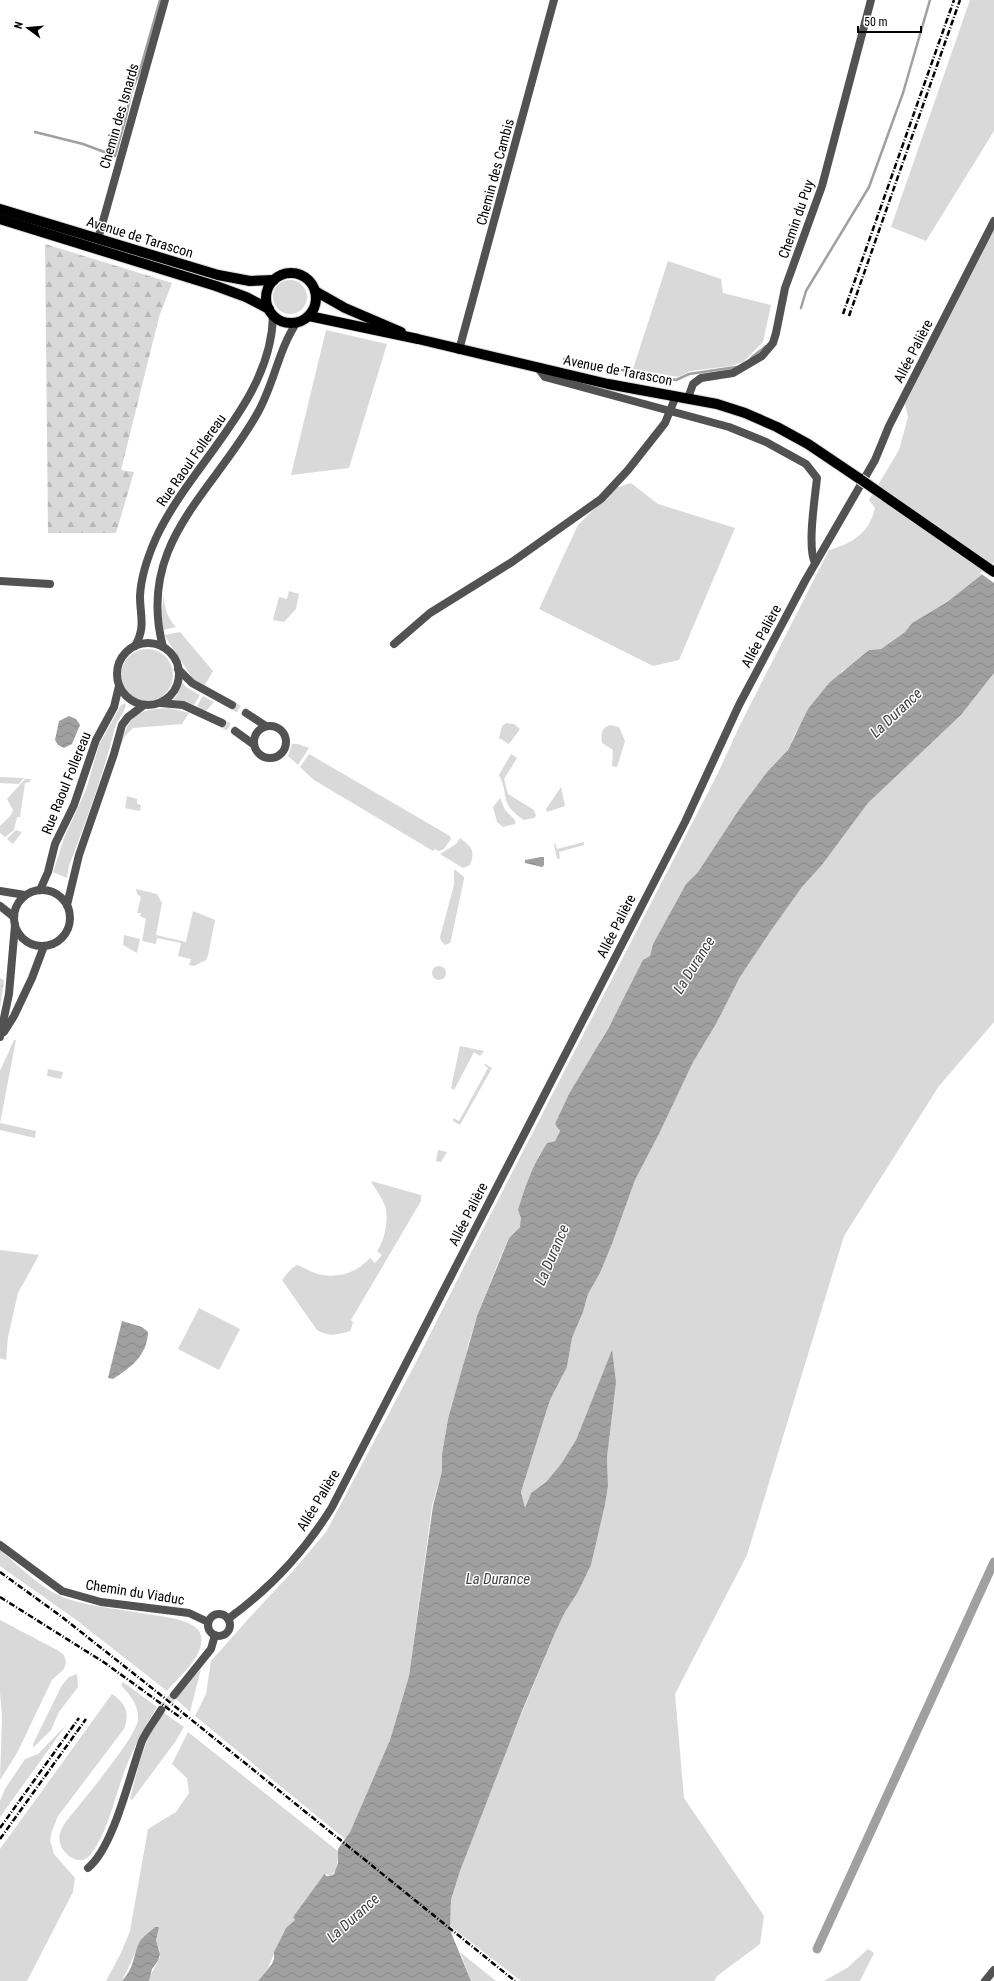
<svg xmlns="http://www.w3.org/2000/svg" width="994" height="1981" font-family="'Roboto Condensed',sans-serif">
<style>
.grass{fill:#d9d9d9}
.forest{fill:url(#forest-firs)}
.water{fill:url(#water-waves)}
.pier{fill:#fff}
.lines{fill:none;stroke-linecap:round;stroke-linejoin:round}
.stream{stroke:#a0a0a0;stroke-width:2.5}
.canal{stroke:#a0a0a0;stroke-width:9}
.minor-tunnel{stroke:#d9d9d9;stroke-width:8;stroke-dasharray:8 4;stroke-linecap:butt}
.primary-casing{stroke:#dbdbdb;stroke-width:12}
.minor{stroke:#525252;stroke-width:8}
.tertiary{stroke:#525252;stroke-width:8}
.primary{stroke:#000;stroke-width:10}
.rail{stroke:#000;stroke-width:2.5;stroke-dasharray:6 2 1 2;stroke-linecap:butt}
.primary-bridge-casing{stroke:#dbdbdb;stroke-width:12;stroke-linecap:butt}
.primary-bridge{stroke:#000;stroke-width:10}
.labels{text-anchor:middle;stroke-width:3;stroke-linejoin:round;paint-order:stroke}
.street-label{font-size:14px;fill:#000;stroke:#fff}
.water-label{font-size:15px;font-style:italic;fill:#414141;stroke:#fff}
</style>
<defs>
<pattern id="forest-firs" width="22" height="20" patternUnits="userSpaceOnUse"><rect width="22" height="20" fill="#d9d9d9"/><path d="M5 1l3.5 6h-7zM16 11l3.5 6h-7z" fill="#b8b8b8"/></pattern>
<pattern id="water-waves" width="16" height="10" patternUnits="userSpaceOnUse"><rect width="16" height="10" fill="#a0a0a0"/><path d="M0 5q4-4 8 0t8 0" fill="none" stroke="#888"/></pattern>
</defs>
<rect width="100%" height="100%" fill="#fff"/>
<g class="grass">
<polygon points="970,0 994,0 994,131 926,241 891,227"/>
<path d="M 994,230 L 994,565 L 947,602 L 912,623 L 905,632 L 881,649 L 869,650 L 851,666 L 842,671 L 795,734 L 788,750 L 767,772 L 740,808 L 698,872 L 686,884 L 653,944 L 650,956 L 601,1040 L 555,1141 L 547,1143 L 538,1157 L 520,1227 L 509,1238 L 500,1258 L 477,1316 L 468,1345 L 463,1371 L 448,1419 L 442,1454 L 442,1471 L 432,1506 L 409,1676 L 390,1740 L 350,1832 L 345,1839 L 195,1716 L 206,1694 L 211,1661 L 251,1616 L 293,1571 L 326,1532 L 414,1366 L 481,1233 L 718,773 L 740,725 L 829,550 C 853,543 869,533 875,508 L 869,500 L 899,450 L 908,417 L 905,404 Z"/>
<polygon points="668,261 721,279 723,293 771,305 763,342 743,362 731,366 690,371 678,377 633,369"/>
<circle cx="290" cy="297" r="17"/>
<polygon points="326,330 387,344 349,468 291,475"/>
<polygon points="631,483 658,504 735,528 679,660 653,666 539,609 578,525 615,488"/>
<polygon points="289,591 299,594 296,609 284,622 273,620 279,597 287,599"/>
<path d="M 164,592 C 164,607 166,616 176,627 L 163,630 L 162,612 Z"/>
<polygon points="180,632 213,671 205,685 193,679 164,635"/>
<circle cx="147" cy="675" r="26"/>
<polygon points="994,673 994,1022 939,1086 844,1236 747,1555 675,1694 684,1798 764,1916 760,1944 717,1976 714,1981 521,1981 450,1926 451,1900 460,1871 495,1777 555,1633 565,1612 578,1592 591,1565 605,1505 608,1486 607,1457 610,1426 612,1351 576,1440 561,1464 546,1482 531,1493 525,1509 521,1492 550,1400 567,1367 572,1338 583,1312 588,1294 600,1273 612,1244 635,1180 659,1134 693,1061 716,1024 740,977 770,932 802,887 822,865 868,803 961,715"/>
<polygon points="182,682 186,687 200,695 194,705 173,699 177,695"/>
<polygon points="203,696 214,702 205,712 197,706"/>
<path d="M 126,703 C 125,714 116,720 114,731 C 103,776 86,821 69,866 L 67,878 L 53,872 L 64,838 L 86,790 L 99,745 L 121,705 Z"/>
<path d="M 169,708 L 189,713 L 182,724 L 133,728 L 125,736 L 119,749 C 130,716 132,710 169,708 Z"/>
<polygon points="506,723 514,724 520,729 509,744 499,738 502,726"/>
<path d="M 610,725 L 619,727 L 625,741 L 617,767 L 612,766 L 613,750 L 602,743 C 601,734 601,728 610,725 Z"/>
<polygon points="292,744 298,744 309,748 298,765 288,756"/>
<polygon points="309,754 450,836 451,839 444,849 439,851 435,849 433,851 314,780 300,767"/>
<path d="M 511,754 L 517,758 L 504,779 L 508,794 L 534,810 L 536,816 L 534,818 L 524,820 C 498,803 510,796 499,775 Z"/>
<polygon points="0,777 24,778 19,784 0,783"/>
<polygon points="25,779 31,779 30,782 25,783 20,817 17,817 14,830 5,837 0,833 0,826 11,815 13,810 7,799"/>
<polygon points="561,787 565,806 547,812 546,809"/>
<polygon points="127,796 137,799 137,804 141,805 140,811 125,808"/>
<polygon points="500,798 505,810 515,820 515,824 503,827 497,822 493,807"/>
<polygon points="16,830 22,832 13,844 7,839"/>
<path d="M 460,838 C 471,847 476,850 470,865 L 463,868 L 440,854 L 456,844 Z"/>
<polygon points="584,842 584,845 559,852 560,858 557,859 554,844 555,843 557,849"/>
<polygon points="454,869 464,877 464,879 451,940 450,943 445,945 441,941 440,937 454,885"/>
<polygon points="136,889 157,894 162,903 156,935 186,942 193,911 215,920 208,955 206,960 194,966 189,965 191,959 178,956 181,943 157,938 156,944 142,941 146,919 140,916 141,913 137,913 141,897 137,894"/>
<polygon points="124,935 140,939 137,953 123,945"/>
<circle cx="439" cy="973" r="7"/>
<polygon points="14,1040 16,1040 0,1123 36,1131 35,1138 0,1130 0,1071"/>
<polygon points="460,1046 484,1051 480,1056 474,1052 454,1090 451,1088"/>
<polygon points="485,1064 492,1068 460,1125 453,1121 453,1118 459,1121 488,1068 484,1065"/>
<polygon points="48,1069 63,1072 61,1079 47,1076"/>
<polygon points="438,1150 447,1152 441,1162 436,1161"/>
<path d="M 371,1181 L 421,1195 L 421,1201 L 351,1320 L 353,1323 L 350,1331 C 337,1335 329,1337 317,1330 L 282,1280 L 291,1269 L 297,1265 C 303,1267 309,1271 315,1273 C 335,1280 357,1273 370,1258 L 375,1263 L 382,1255 L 377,1251 C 385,1241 389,1218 385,1206 C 382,1197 375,1189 371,1181 Z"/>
<polygon points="0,1250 39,1255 18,1293 8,1337 6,1360 0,1358"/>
<polygon points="199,1308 240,1329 219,1370 178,1349"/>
<path d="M 0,1550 C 18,1565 37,1585 58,1595 C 78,1605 118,1609 141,1613 C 155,1616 194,1618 200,1633 C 208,1654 179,1676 167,1691 L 75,1619 L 0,1566 Z"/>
<polygon points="0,1620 57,1650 64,1655 66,1662 64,1669 52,1680 17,1753 0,1780 2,1718 0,1692"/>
<polygon points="201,1669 190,1712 175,1698"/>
<polygon points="77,1674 78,1687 59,1712 51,1730 33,1748 33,1744 62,1685 69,1677"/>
<path d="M 123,1682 L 157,1707 C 142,1730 130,1755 121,1781 C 114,1802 104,1842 88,1857 C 78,1866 63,1854 60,1843 C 58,1835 61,1829 65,1823 C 79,1805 136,1738 138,1720 C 139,1704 130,1696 121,1685 Z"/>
<path d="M 112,1694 C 126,1704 130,1712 124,1729 L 58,1816 L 52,1831 L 50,1840 L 54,1854 L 75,1878 L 73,1892 L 27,1981 L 0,1981 L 0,1849 Z"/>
<polygon points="164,1713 184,1727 175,1742 132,1800 130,1799 140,1760 150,1733"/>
<polygon points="67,1724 0,1817 0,1801 5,1789 25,1759 38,1754"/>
<path d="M 188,1732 L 339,1852 L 336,1870 L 330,1876 L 325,1873 L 293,1917 L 295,1920 L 283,1933 L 268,1968 L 258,1981 L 149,1981 C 150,1971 161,1962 160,1953 C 160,1949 157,1944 156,1940 L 142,1939 L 122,1981 L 106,1981 L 121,1953 L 130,1931 L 148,1829 L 176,1812 L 189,1793 L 187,1778 L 172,1764 Z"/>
<polygon points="868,1949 874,1953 860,1981 824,1981 847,1968"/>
<polygon points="460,1952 496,1981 471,1981"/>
</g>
<g class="forest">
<polygon points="45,244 172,283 159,317 121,470 134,472 116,533 48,533"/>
<polygon points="0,978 4,980 0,1009"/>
</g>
<g class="water">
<path d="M 994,565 L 994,673 L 961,715 L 868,803 L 822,865 L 802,887 L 770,932 L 740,977 L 716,1024 L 693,1062 L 659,1134 L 635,1180 L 612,1244 L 600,1273 L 588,1294 L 583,1312 L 572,1338 L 567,1367 L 550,1400 L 521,1492 L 525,1508 L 531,1493 L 546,1482 L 561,1464 L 576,1440 L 612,1350 L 616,1382 L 607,1457 L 608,1486 L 605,1505 L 591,1565 L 578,1592 L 565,1612 L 555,1633 L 522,1711 L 460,1871 L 451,1900 L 450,1930 L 471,1981 L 258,1981 L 272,1964 L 274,1959 L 274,1952 L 286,1928 L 295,1920 L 293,1917 L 325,1873 L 326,1876 L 330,1876 L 334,1874 L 338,1863 L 338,1849 L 350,1832 L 390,1740 L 409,1676 L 433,1506 L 442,1471 L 442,1454 L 448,1419 L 477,1316 L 509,1238 L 520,1227 L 521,1218 L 518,1210 C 525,1187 533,1164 547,1143 L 555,1141 L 560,1131 L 555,1124 L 569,1094 L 609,1027 L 643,960 L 650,956 L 653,944 L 686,884 L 698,872 L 740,808 L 767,772 L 788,750 L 808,709 L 829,683 L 869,650 L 881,649 L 905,632 L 912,623 L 947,602 Z"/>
<polygon points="69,716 76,719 80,725 72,744 64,748 58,745 55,740 59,721"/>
<polygon points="541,857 544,857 544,865 542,867 525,863 525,860"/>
<path d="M 122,1321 L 142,1327 L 148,1332 C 147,1356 131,1367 113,1379 L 108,1378 Z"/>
<path d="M 155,1927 L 159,1927 L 156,1940 L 160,1954 L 158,1961 L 152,1969 L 149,1981 L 122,1981 C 134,1968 133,1957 139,1943 C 142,1937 150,1932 155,1927 Z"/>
</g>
<polygon class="pier" points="993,563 994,564 994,583 980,573"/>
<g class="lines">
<g class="stream">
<polyline points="35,132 83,144 115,156 126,117 131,93 140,70 160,0"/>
<polyline points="801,308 806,291 869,187 903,93 930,0"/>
<polyline points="751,358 766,346"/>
<polyline points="564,359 597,366"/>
<polyline points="622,370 676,380 689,374 736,367"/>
</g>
<polyline class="canal" points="817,1949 994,1562"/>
<g class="minor-tunnel">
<polyline points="232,705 246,713"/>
<polyline points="222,723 235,731"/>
<polyline points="161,1710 174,1695"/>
</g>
<g class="primary-casing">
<g id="primary">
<polyline points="0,209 218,275 250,281 274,280"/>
<polyline points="0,219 216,286 246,297 269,309"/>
<circle cx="291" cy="298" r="25"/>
<polyline points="315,291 345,308 401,332"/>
<polyline points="309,316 418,339 608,384 717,404 745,413 777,427 808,444 860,479"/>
</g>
</g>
<g class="minor">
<polyline points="98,239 165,0"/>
<polyline points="459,350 554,0"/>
<path d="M 539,369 L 545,377 L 729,427 L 766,442 L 806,464 L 817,478 C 815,498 807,547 815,563"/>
<polyline points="688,398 693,384 701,378 733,373 762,356 773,343 776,333 785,288 822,186 871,0"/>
<polyline points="0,581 50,584"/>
<polyline points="394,644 430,613 512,562 601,499 628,470 665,423 676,396"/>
<polyline points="178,669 192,683 232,705"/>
<polyline points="160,703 183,705 222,723"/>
<polyline points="246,713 266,726"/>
<circle cx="270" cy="742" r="16"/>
<polyline points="235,731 253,744"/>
<polyline points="4,1032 14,1016 32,978 44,946"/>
<polyline points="0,1037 9,994 15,925"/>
<polyline points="0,1545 62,1591 101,1602 189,1613 208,1622"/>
<circle cx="219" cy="1625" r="11"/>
<path d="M 228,1619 C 271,1588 305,1551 332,1507 L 685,822 L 739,705 L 805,581 L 875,460 L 889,426 L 994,221"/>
<polyline points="174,1695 211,1649 215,1635"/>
<path d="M 88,1868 C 114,1847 130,1774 142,1741 C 147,1730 155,1720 161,1710"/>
<polyline points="985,1981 994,1970"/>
</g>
<g class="tertiary">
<circle cx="148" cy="674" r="31"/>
<path d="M 135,646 C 146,627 140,616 140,596 C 141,576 148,556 156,538 C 190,464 272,401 273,315"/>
<path d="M 163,647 C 136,544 212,494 257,414 C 274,385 278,350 297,322"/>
<polyline points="40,890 48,872 55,844 74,805 96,740 114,707 119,686"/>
<circle cx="42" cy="918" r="28"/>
<polyline points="0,891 25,895"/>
<polyline points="67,905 79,855 114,754 122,725 128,717 144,705"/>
<polyline points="0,906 14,917"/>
</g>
<use href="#primary" class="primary"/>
<g class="rail">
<polyline points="843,314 954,0"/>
<polyline points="849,316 960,0"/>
<polyline points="0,1572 62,1617 157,1692 515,1981"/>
<polyline points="0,1597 105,1663 181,1718"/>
<polyline points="0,1828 79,1718"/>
<polyline points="0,1839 86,1719"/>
</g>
<g class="primary-bridge-casing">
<polyline id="primary-bridge" points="860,479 994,572"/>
</g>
<use href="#primary-bridge" class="primary-bridge"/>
</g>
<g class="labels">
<g class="street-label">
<text transform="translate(119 116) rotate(-74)" y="5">Chemin des Isnards</text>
<text transform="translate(495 172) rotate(-75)" y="5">Chemin des Cambis</text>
<text transform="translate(796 219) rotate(-71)" y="5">Chemin du Puy</text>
<text transform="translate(140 237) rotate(17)" y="5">Avenue de Tarascon</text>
<text transform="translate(913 351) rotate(-63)" y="5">Allée Palière</text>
<text transform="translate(618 370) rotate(11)" y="5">Avenue de Tarascon</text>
<text transform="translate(191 460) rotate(-55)" y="5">Rue Raoul Follereau</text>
<text transform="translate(761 636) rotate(-62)" y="5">Allée Palière</text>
<text transform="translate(66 783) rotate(-68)" y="5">Rue Raoul Follereau</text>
<text transform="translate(616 926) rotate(-63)" y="5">Allée Palière</text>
<text transform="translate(468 1214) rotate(-63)" y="5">Allée Palière</text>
<text transform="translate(318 1500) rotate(-59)" y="5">Allée Palière</text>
<text transform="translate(135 1592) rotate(9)" y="5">Chemin du Viaduc</text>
</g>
<g class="water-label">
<text transform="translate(896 713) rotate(-43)" y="5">La Durance</text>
<text transform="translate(694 965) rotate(-58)" y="5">La Durance</text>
<text transform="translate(552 1255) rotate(-67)" y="5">La Durance</text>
<text x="498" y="1584">La Durance</text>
<text transform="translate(353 1918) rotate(-42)" y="5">La Durance</text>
</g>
</g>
<g transform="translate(28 28) rotate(286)" stroke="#ffffff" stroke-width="3" paint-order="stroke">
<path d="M0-3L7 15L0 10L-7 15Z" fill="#000000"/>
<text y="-6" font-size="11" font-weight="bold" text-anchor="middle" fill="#000000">N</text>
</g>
<path d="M858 26v6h63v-6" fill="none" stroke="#000000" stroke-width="2"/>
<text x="864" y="26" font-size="12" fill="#000000" stroke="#ffffff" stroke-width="3" paint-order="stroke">50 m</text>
</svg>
